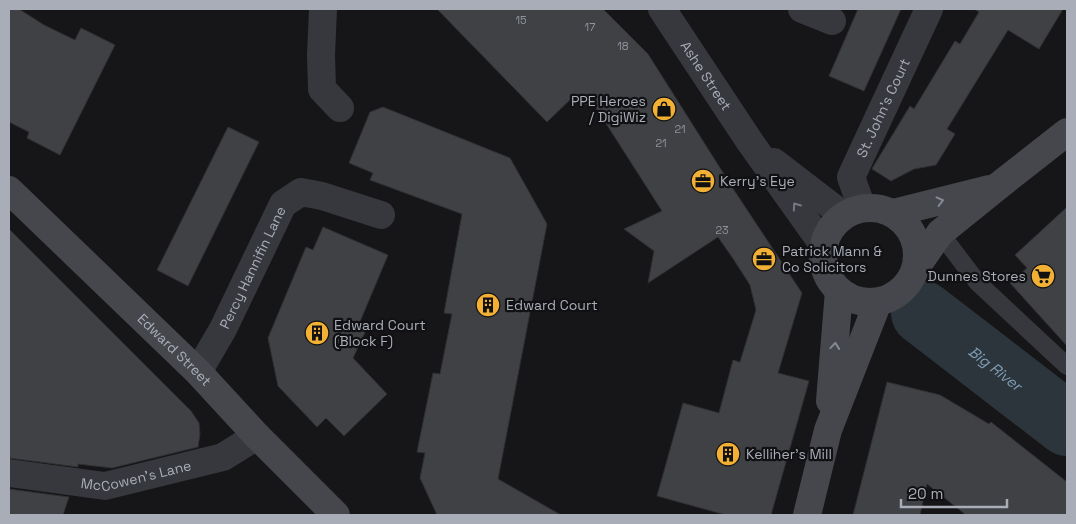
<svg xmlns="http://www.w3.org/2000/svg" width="1076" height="524" font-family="'Space Grotesk',sans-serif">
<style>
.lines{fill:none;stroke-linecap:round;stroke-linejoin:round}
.river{stroke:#2c353c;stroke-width:64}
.building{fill:#404145;stroke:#303034}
.service{stroke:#37383d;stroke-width:18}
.minor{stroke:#37383d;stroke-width:28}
.tertiary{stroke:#37383d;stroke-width:28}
.secondary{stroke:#45474d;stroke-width:28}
.oneway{stroke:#858993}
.oneway2{stroke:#757881}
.labels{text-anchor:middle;stroke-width:4.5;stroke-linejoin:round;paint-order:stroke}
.number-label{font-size:11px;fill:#8e929b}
.street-label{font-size:14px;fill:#a8adb8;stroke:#111113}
.poi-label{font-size:14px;fill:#a8adb8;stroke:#111113;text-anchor:start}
.water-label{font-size:15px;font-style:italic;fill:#7f9bb3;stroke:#111113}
</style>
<rect width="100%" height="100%" fill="#161618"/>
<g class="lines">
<path class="river" id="s1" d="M 923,313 L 1067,424"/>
</g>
<g class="building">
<polygon points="9,9 19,9 44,25 75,40 81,28 115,45 60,155 27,138 29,132 9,122"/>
<polygon points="437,9 603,9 648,54 734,190 802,293 778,373 809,381 771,515 726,515 657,496 683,403 719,413 733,360 740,362 756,310 750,285 734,260 718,237 648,283 654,251 624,229 662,211 591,100 586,105 576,94 547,122"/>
<polygon points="858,9 901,9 864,91 829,76"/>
<polygon points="974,9 1063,9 1039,49 1008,30 947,129 955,134 936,165 914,169 891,181 872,169 873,167 910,106 914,109 955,41 960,44 979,12"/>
<polygon points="383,107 510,158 547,224 498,479 561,515 437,515 420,478 425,453 417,452 433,373 440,374 452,314 444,313 462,214 370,180 373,173 349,163 370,112"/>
<polygon points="228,127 259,142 188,286 157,270"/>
<polygon points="1067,207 1067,346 1010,283 1027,268 1015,255"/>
<polygon points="323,227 388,255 359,324 367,328 353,358 387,394 344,436 326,418 317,427 278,386 268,338 306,247 313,250"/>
<polygon points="9,229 191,411 199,423 200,434 198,447 112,468 78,464 78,467 9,458"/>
<polygon points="887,382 940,395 989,424 991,422 1067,482 1067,515 966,515 927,484 920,515 853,515"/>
<polygon points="9,489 69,497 63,515 9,515"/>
</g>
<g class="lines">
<polyline class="service" points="940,233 978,283 1067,366"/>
<g class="minor">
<polyline points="323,9 321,55 322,89 340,108"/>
<polyline points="802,9 832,21"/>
<path id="s2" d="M 862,208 L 851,177 L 929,9"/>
<path id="s3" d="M 198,372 L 223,329 L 283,204 L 301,192 L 322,196 L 381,215"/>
<path id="s4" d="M 9,473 L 105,486 L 223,457 L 257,436"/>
</g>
<g class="tertiary">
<path id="s5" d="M 662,9 L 750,142 L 824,246"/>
<polyline points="774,162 843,215"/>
</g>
<g class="secondary">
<path id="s6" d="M 9,190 L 198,372 L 257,436 L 336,515"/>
<circle cx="870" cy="255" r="47"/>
<polyline points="893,213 989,189"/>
<polyline points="917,266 940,233 997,187 1067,132"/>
<polyline points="830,401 839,291"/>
<polyline points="807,515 828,430 878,302"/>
</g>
</g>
<defs><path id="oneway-chevron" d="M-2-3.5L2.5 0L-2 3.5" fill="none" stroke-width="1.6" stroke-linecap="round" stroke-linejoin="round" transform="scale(1.25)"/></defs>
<g class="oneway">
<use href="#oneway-chevron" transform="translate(940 201) rotate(-14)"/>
<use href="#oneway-chevron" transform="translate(835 346) rotate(-85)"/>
</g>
<use class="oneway2" href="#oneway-chevron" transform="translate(796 206) rotate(-125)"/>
<defs>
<g id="shop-disc" transform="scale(1.25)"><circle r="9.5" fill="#f2b134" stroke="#111113"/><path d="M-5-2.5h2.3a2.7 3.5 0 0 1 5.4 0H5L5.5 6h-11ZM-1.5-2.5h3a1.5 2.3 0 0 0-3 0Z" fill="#111"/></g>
<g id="office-disc" transform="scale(1.25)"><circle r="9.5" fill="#f2b134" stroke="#111113"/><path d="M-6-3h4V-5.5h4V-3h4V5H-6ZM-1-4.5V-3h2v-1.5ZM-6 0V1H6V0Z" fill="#111"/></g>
<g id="supermarket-disc" transform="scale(1.25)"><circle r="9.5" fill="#f2b134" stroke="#111113"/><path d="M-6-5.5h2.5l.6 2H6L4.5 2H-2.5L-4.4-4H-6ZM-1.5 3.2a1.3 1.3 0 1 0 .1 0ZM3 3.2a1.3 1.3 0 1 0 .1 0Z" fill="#111"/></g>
<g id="building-disc" transform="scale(1.25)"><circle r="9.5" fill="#f2b134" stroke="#111113"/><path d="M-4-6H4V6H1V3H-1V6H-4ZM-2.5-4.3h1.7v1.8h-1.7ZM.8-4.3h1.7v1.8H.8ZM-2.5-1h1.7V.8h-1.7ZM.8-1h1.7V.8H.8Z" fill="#111"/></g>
</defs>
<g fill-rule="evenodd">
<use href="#shop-disc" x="664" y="109"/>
<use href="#office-disc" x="703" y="181"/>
<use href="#office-disc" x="764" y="259"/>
<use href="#supermarket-disc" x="1043" y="276"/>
<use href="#building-disc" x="488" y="305"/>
<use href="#building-disc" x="317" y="333"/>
<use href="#building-disc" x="728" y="454"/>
</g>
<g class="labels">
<g class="number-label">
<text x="521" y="24">15</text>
<text x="590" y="31">17</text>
<text x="623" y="50">18</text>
<text x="680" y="133">21</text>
<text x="661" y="147">21</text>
<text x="722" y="234">23</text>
</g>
<g class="street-label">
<text dy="5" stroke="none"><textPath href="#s5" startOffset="80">Ashe Street</textPath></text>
<text dy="5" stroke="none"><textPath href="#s2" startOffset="109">St. John's Court</textPath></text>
<text dy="5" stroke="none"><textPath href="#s3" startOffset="118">Percy Hannifin Lane</textPath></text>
<text dy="5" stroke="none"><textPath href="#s6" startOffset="230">Edward Street</textPath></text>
<text dy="5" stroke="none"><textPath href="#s4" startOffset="129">McCowen's Lane</textPath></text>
</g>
<g class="poi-label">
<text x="646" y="106" text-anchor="end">PPE Heroes<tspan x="646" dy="16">/ DigiWiz</tspan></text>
<text x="720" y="186">Kerry's Eye</text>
<text x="782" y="256">Patrick Mann &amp;<tspan x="782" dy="16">Co Solicitors</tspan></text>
<text x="1026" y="281" text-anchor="end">Dunnes Stores</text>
<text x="506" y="310">Edward Court</text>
<text x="334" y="330">Edward Court<tspan x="334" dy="16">(Block F)</tspan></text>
<text x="746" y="459">Kelliher's Mill</text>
</g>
<g class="water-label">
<text dy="5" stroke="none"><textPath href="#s1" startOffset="91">Big River</textPath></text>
</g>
</g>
<rect width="1076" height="524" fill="none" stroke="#a8adb8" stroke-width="20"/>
<path d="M901 499v8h106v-8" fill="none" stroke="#a8adb8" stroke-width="2.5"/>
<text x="908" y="499" font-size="15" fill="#a8adb8" stroke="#111113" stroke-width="4" paint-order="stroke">20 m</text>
</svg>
